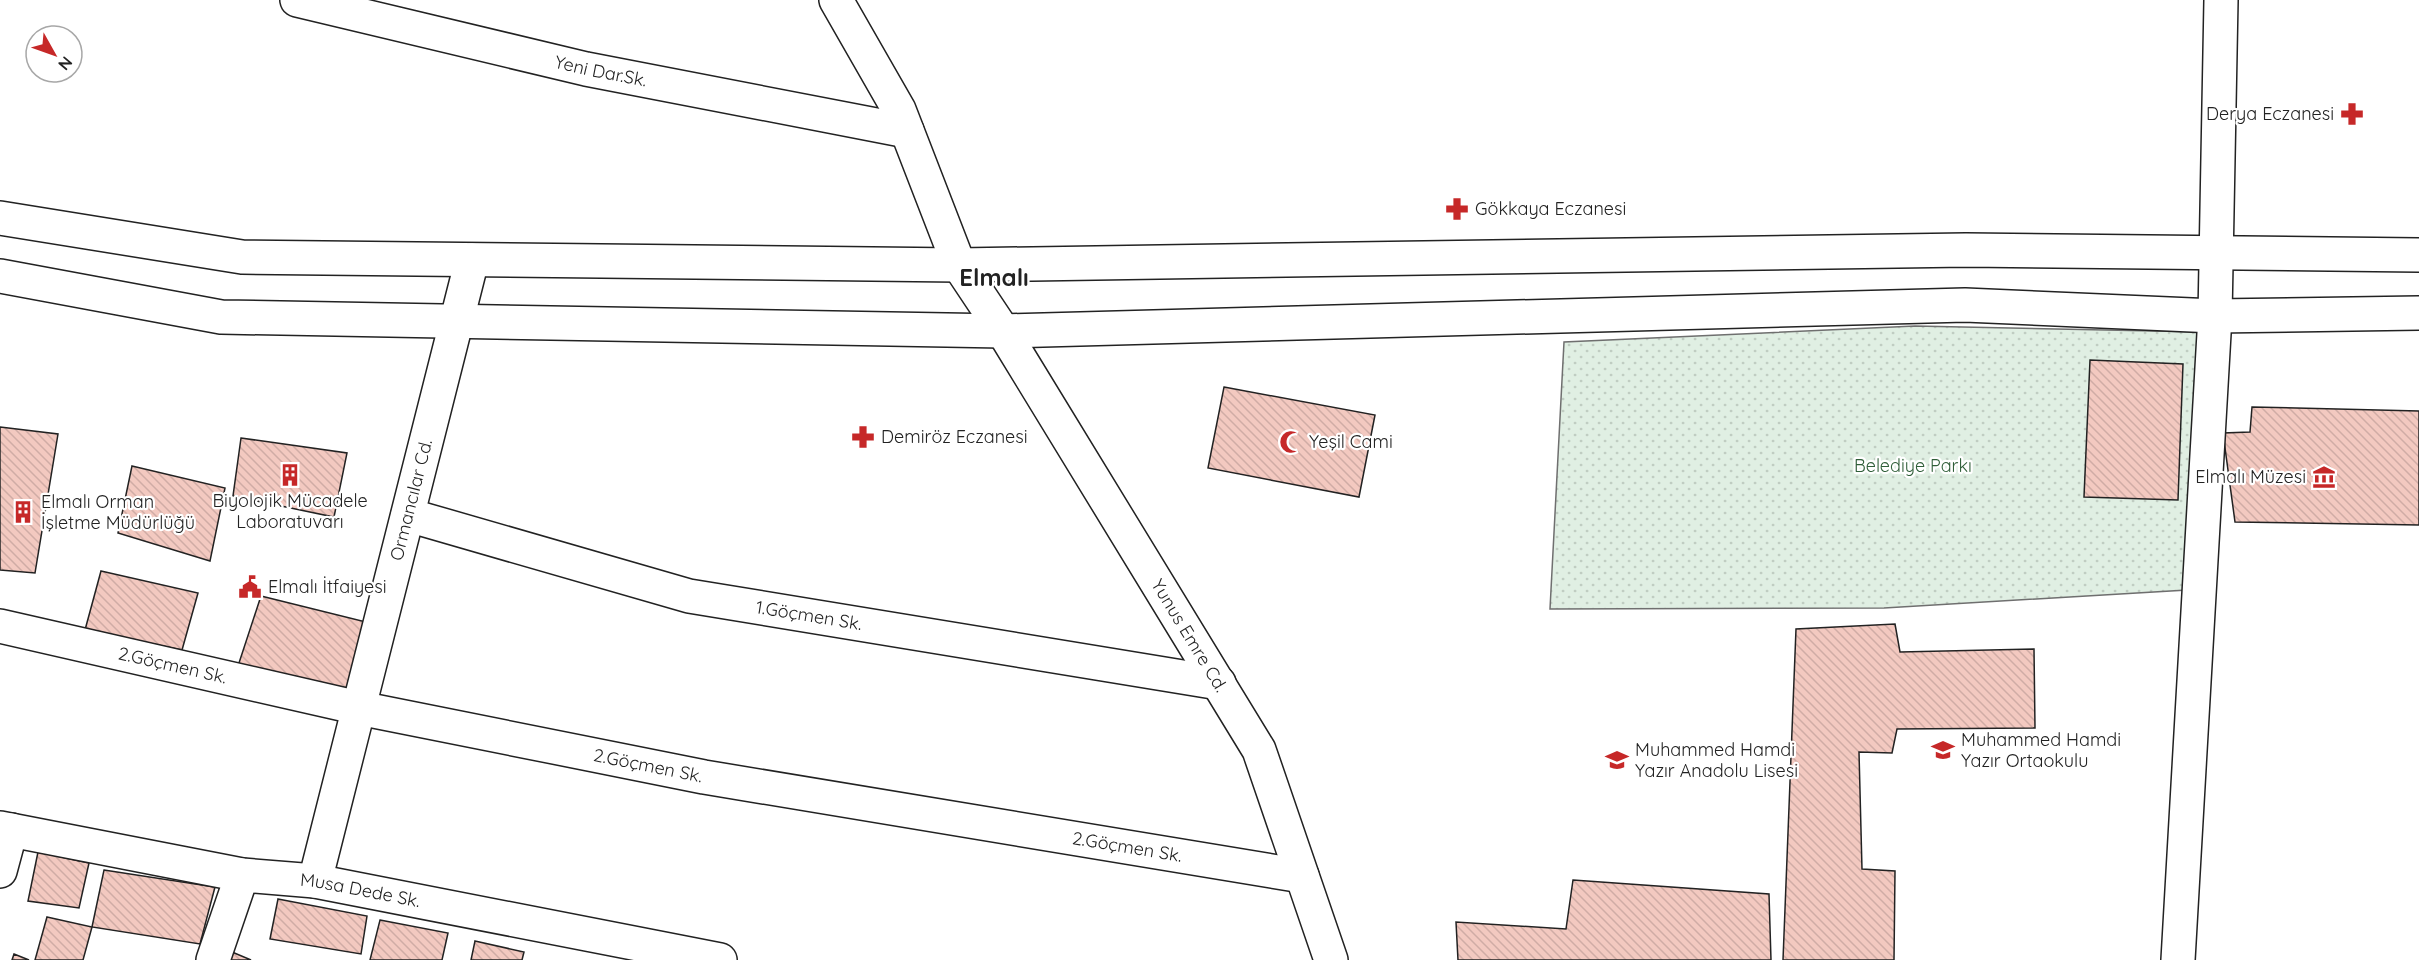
<svg xmlns="http://www.w3.org/2000/svg" width="2419" height="960" font-family="Quicksand,sans-serif">
<style>
.park{fill:url(#park-dots);stroke:#6f6f6f;stroke-width:1.5}
.building{fill:url(#building-back-hatch);stroke:#222;stroke-width:1.5}
.lines{fill:none;stroke-linecap:round;stroke-linejoin:round}
.street-casing{stroke:#222;stroke-width:36}
.secondary-casing{stroke:#222;stroke-width:36}
.street{stroke:#fff;stroke-width:33}
.secondary{stroke:#fff;stroke-width:33}
.labels{text-anchor:middle;stroke-width:4.5;stroke-linejoin:round;paint-order:stroke}
.street-label{font-size:18px;fill:#222;stroke:#fff}
.poi-label{font-size:18px;fill:#222;stroke:#fff;text-anchor:start}
.park-label{font-size:18px;fill:#2f5e38;stroke:#fff}
.district-label{font-size:24px;font-weight:bold;fill:#222;stroke:#fff}
</style>
<defs>
<pattern id="park-dots" width="8" height="8" patternUnits="userSpaceOnUse" patternTransform="scale(1.5)"><rect width="8" height="8" fill="#e0efe3"/><path d="M2 2h.1M6 6h.1" fill="none" stroke="#c0cdc2" stroke-width="1.8" stroke-linecap="round"/></pattern>
<pattern id="building-back-hatch" width="6" height="6" patternUnits="userSpaceOnUse" patternTransform="scale(1.5)"><rect width="6" height="6" fill="#f3c9c0"/><path d="M-1 5l2 2M0 0l6 6M5-1l2 2" fill="none" stroke="#d0aca5"/></pattern>
</defs>
<rect width="100%" height="100%" fill="#fff"/>
<polygon class="park" points="1915,326 2203,332 2187,590 1884,608 1550,609 1564,342"/>
<g class="building">
<polygon points="2090,360 2183,364 2178,500 2084,497"/>
<polygon points="1224,387 1375,415 1359,497 1208,468"/>
<polygon points="2252,407 2419,411 2419,525 2235,522 2223,433 2250,432"/>
<polygon points="0,427 58,434 35,573 0,570"/>
<polygon points="241,438 347,453 334,517 233,496"/>
<polygon points="132,466 225,488 210,561 118,533"/>
<polygon points="101,571 198,593 182,650 85,630"/>
<polygon points="261,596 366,622 346,692 238,666"/>
<polygon points="1895,624 1900,652 2034,649 2035,728 1897,729 1892,753 1859,752 1862,869 1895,871 1894,960 1783,960 1796,629"/>
<polygon points="38,852 89,863 79,908 28,901"/>
<polygon points="104,870 215,887 200,944 92,927"/>
<polygon points="1573,880 1769,894 1771,960 1458,960 1456,922 1566,929"/>
<polygon points="278,899 367,916 361,954 270,939"/>
<polygon points="47,917 92,927 83,960 35,960"/>
<polygon points="380,920 448,933 442,960 370,960"/>
<polygon points="475,941 524,952 522,960 471,960"/>
<polygon points="232,952 251,960 229,960"/>
<polygon points="14,954 29,960 12,960"/>
</g>
<g class="lines">
<g class="street-casing">
<g id="street">
<path id="s1" d="M 297,0 L 586,69 L 907,131"/>
<path id="s2" d="M 1003,331 L 1259,750 L 1331,960"/>
<path id="s3" d="M 408,515 L 689,596 L 1219,683"/>
<path id="s4" d="M 0,626 L 359,708 L 704,777 L 1302,876"/>
<path id="s5" d="M 0,828 L 242,875 L 315,881 L 720,960"/>
<polyline points="0,871 11,830"/>
<path id="s6" d="M 315,881 L 472,260"/>
<polyline points="213,960 242,875"/>
<polyline points="2178,960 2215,316 2221,0"/>
</g>
</g>
<g class="secondary-casing">
<g id="secondary">
<polyline points="836,0 899,110 959,265 1003,331"/>
<polyline points="0,218 242,257 959,265 1966,250 2419,255"/>
<polyline points="0,276 221,317 1003,331 1965,305 2215,316 2419,313"/>
</g>
</g>
<use href="#street" class="street"/>
<use href="#secondary" class="secondary"/>
</g>
<defs>
<g id="pharmacy-bare" transform="scale(1.8)"><path d="M-2-6h4v4h4v4h-4v4h-4v-4h-4v-4h4Z" fill="#c62828" stroke="#fff" stroke-width="2.5" paint-order="stroke"/></g>
<g id="mosque-bare" transform="scale(1.8)"><path d="M3.5-4.9A6 6 0 1 0 3.5 4.9A5 5 0 1 1 3.5-4.9Z" fill="#c62828" stroke="#fff" stroke-width="2.5" paint-order="stroke"/></g>
<g id="building-bare" transform="scale(1.8)"><path d="M-4-6H4V6H1V3H-1V6H-4ZM-2.5-4.3h1.7v1.8h-1.7ZM.8-4.3h1.7v1.8H.8ZM-2.5-1h1.7V.8h-1.7ZM.8-1h1.7V.8H.8Z" fill="#c62828" stroke="#fff" stroke-width="2.5" paint-order="stroke"/></g>
<g id="museum-bare" transform="scale(1.8)"><path d="M0-6L6-3V-2H-6V-3ZM-5-1h2V3h-2ZM-1-1h2V3h-2ZM3-1h2V3H3ZM-6 4H6V6H-6Z" fill="#c62828" stroke="#fff" stroke-width="2.5" paint-order="stroke"/></g>
<g id="civic-bare" transform="scale(1.8)"><path d="M-.6-6.5H3V-4.5H.6V-3L4-1V1h2V6H-6V1h2V-1L-.6-3ZM-1.2 2.5V6h2.4V2.5Z" fill="#c62828" stroke="#fff" stroke-width="2.5" paint-order="stroke"/></g>
<g id="school-bare" transform="scale(1.8)"><path d="M0-5L7-2L0 1L-7-2ZM-4 1L0 2.5L4 1V4Q0 6-4 4Z" fill="#c62828" stroke="#fff" stroke-width="2.5" paint-order="stroke"/></g>
</defs>
<g fill-rule="evenodd">
<use href="#pharmacy-bare" x="2352" y="114"/>
<use href="#pharmacy-bare" x="1457" y="209"/>
<use href="#pharmacy-bare" x="863" y="437"/>
<use href="#mosque-bare" x="1291" y="442"/>
<use href="#building-bare" x="290" y="475"/>
<use href="#museum-bare" x="2324" y="477"/>
<use href="#building-bare" x="23" y="512"/>
<use href="#civic-bare" x="250" y="587"/>
<use href="#school-bare" x="1943" y="750"/>
<use href="#school-bare" x="1617" y="760"/>
</g>
<g class="labels">
<g class="street-label">
<text dy="6" stroke="none"><textPath href="#s1" startOffset="312">Yeni Dar.Sk.</textPath></text>
<text dy="6" stroke="none"><textPath href="#s6" startOffset="393">Ormancılar Cd.</textPath></text>
<text dy="6" stroke="none"><textPath href="#s3" startOffset="414">1.Göçmen Sk.</textPath></text>
<text dy="6" stroke="none"><textPath href="#s2" startOffset="357">Yunus Emre Cd.</textPath></text>
<text dy="6" stroke="none"><textPath href="#s4" startOffset="177">2.Göçmen Sk.</textPath></text>
<text dy="6" stroke="none"><textPath href="#s4" startOffset="663">2.Göçmen Sk.</textPath></text>
<text dy="6" stroke="none"><textPath href="#s4" startOffset="1149">2.Göçmen Sk.</textPath></text>
<text dy="6" stroke="none"><textPath href="#s5" startOffset="366">Musa Dede Sk.</textPath></text>
</g>
<g class="poi-label">
<text x="2334" y="120" text-anchor="end">Derya Eczanesi</text>
<text x="1475" y="215">Gökkaya Eczanesi</text>
<text x="881" y="443">Demiröz Eczanesi</text>
<text x="1309" y="448">Yeşil Cami</text>
<text x="2306" y="483" text-anchor="end">Elmalı Müzesi</text>
<text x="290" y="507" text-anchor="middle">Biyolojik Mücadele<tspan x="290" dy="21">Laboratuvarı</tspan></text>
<text x="41" y="508">Elmalı Orman<tspan x="41" dy="21">İşletme Müdürlüğü</tspan></text>
<text x="268" y="593">Elmalı İtfaiyesi</text>
<text x="1961" y="746">Muhammed Hamdi<tspan x="1961" dy="21">Yazır Ortaokulu</tspan></text>
<text x="1635" y="756">Muhammed Hamdi<tspan x="1635" dy="21">Yazır Anadolu Lisesi</tspan></text>
</g>
<g class="park-label">
<text x="1913" y="472">Belediye Parkı</text>
</g>
<g class="district-label">
<text x="994" y="286">Elmalı</text>
</g>
</g>
<g transform="translate(54 54) rotate(130)"><circle r="28" fill="#ffffff" stroke="#a7a7a7" stroke-width="1.5"/>
<path d="M0-4.5L10 22L0 15L-10 22Z" fill="#c62828"/>
<text y="-9" font-size="16" font-weight="bold" text-anchor="middle" fill="#222222">N</text>
</g>
</svg>
